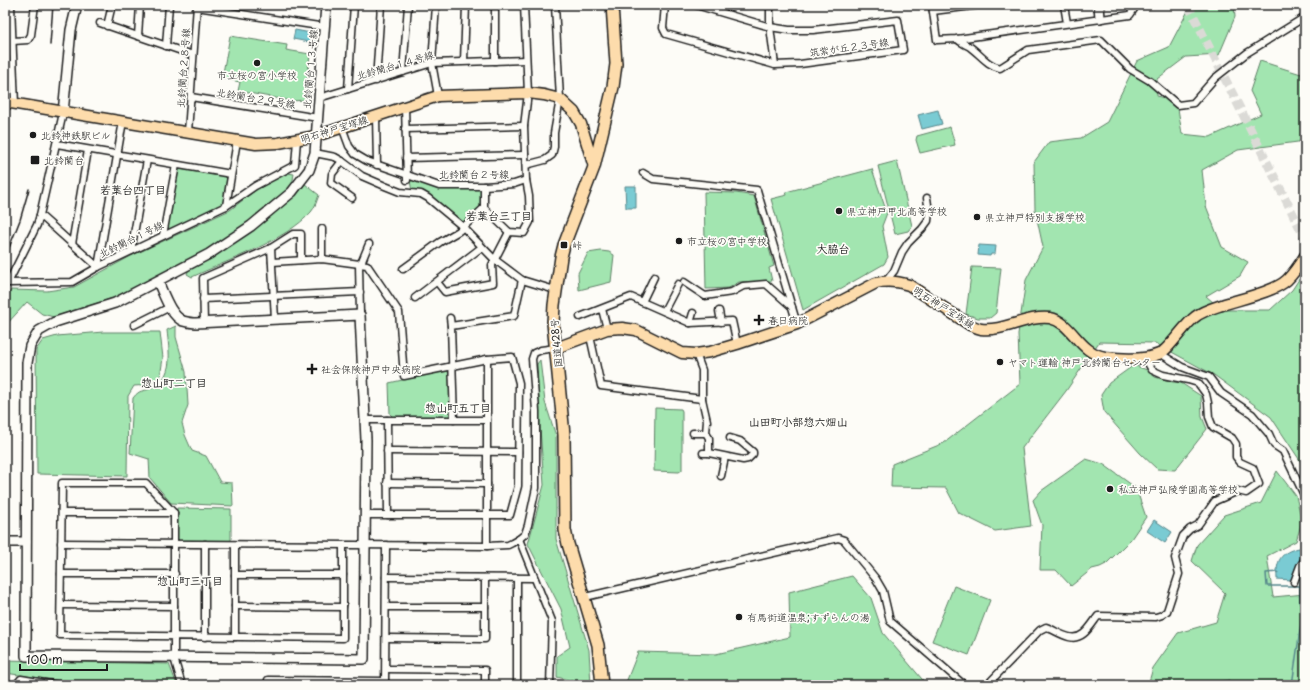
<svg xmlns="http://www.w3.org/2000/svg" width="1310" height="690" font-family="'Playpen Sans','Klee One',sans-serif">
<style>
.green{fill:#a2e5b0;stroke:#5f8066}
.water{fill:#7acbd3;stroke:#54858a}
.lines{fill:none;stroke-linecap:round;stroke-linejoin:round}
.stream{stroke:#54858a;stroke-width:1.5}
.secondary-tunnel{stroke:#dbdad6;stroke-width:9;stroke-dasharray:9 4.5;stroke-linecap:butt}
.street-casing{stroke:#1c1c1c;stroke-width:9}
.secondary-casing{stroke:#1c1c1c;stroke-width:12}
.primary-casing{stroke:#1c1c1c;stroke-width:13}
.highway-casing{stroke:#1c1c1c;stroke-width:14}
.street{stroke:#fdfcf7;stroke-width:6}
.secondary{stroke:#fdfcf7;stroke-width:9}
.primary{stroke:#fddcac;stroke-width:10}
.highway{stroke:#fddcac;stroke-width:11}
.rail{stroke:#1c1c1c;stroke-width:1.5}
.poi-dot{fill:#1c1c1c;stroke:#fdfcf7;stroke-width:1.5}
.labels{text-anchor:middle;stroke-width:3.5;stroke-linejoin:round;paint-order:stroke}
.street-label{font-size:10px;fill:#1c1c1c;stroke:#fdfcf7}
.poi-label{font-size:10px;fill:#1c1c1c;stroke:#fdfcf7;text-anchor:start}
.neighbourhood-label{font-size:11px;font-weight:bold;fill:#1c1c1c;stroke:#fdfcf7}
</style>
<rect width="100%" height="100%" fill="#fdfcf7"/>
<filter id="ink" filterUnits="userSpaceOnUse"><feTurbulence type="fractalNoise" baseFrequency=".025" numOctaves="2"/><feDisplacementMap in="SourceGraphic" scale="8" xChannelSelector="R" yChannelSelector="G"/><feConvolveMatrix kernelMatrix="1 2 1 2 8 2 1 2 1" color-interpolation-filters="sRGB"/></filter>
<g filter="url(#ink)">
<g class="green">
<polygon points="1191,5 1234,5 1235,17 1219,55 1186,57 1157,79 1157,96 1177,102 1182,134 1210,137 1261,114 1250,91 1260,61 1301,74 1305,70 1305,141 1238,150 1202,170 1206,206 1222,247 1248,262 1240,276 1206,296 1222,310 1270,310 1292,290 1305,270 1305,468 1271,417 1214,375 1155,343 1099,342 1066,391 1022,448 1031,526 995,531 959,513 946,488 891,487 892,464 944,443 1020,384 1018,334 1026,280 1043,247 1035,210 1034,162 1049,142 1081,138 1107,122 1137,61 1169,47"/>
<polygon points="230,36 287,45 286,50 310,54 305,100 292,101 238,91 240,82 222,78"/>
<polygon points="950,127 955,145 920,153 916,140 917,136"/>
<polygon points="897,161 912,226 908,231 895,234 878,166"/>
<polygon points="179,169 224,175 227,178 224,200 221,205 169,230 167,227 177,171"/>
<polygon points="872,169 887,213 882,226 888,257 884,264 803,310 771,199 787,195 786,192"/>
<polygon points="288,173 294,174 292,185 251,221 207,251 113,298 54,317 42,314 27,302 5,326 5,300 11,290 47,291 74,287 131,256 230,210 257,189"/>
<polygon points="411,179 479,189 481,191 480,207 465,221 461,223 412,191 410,181"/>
<path d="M 305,184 L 319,195 C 317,200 315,208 311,212 C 287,240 226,261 192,277 L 187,274 L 189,269 L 211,258 L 255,228 L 296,195 Z"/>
<polygon points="704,192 736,193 754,196 774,266 769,268 772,281 739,282 729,288 706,289"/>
<polygon points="601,251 609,252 614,255 611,282 579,290 578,273 588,253"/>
<polygon points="972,267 1001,268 996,313 990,318 978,318 966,314"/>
<path d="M 176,326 L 176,337 L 186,372 L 188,405 L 182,423 L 185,435 L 192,451 L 206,456 L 220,482 L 232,483 L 233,506 L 171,503 L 150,478 L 149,459 L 130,453 L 133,398 C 141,388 142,393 151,388 C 175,377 169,352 167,330 Z"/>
<polygon points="103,332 160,332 163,358 160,377 149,385 134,386 128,396 127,476 37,474 36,350 43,340 57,336"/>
<polygon points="540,360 545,402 556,436 556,539 589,650 591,685 573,685 573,681 557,677 557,656 570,647 561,609 528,544 544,485 540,428 537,364"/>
<polygon points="1134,365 1147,370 1155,377 1173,382 1181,383 1201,396 1202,417 1207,429 1175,470 1157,469 1140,453 1104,412 1101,395 1109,383"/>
<polygon points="447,370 451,373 451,416 448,418 393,417 390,414 389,383"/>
<polygon points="655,408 681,409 682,411 682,470 679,472 654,471"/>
<polygon points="1086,459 1103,464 1136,488 1146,517 1131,539 1106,564 1100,567 1092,569 1071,586 1056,570 1040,570 1042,525 1033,500 1041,491"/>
<polygon points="1277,471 1296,496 1302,522 1296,541 1267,556 1273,597 1305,594 1305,685 1230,685 1229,680 1205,685 1148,685 1153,668 1178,633 1216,622 1225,593 1192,561 1197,545 1224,515 1261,503"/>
<polygon points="177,508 231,509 231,541 180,542 177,538"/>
<polygon points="852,576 871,598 883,633 927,685 853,685 852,684 823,680 810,685 625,685 638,652 716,654 790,637 789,592"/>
<polygon points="954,586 990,600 969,655 932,641"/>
<polygon points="5,660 169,664 177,685 89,685 5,673"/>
</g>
<g class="water">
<polygon points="295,30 316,34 314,43 293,39"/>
<polygon points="938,110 942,124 922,129 918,115"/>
<polygon points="625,186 636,186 636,208 626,208"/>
<polygon points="979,245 996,246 995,254 991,254 990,256 978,255"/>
<polygon points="1154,520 1172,532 1165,543 1147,531"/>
<path d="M 1299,548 L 1303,548 L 1304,551 L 1291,580 L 1277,579 C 1276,561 1280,552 1299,548 Z"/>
</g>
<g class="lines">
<g class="stream">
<polyline points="1278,572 1266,573 1267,586 1300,586 1300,602 1303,610 1292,685"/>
<polyline points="1300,585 1303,567"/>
</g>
<polyline class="secondary-tunnel" points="1188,5 1305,238"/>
<g class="street-casing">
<g id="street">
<polyline points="11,5 15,105"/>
<polyline points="436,5 432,63 438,96"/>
<polyline points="495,5 495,61"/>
<polyline points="665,5 663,28 666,34 775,65 800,64 903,50 898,20 813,30 789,30 770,27 696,5"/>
<polyline points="770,5 770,27 775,65"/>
<polyline points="932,5 937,40 957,39 1130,15 1134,9 1134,5"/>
<polyline points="1064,5 1067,23"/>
<polyline points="197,7 325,27"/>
<polyline points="933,11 981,5"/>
<polyline points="100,23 193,55"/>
<polyline points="107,26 112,5"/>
<polyline points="138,36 140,5"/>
<path d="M 957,39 C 961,43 965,44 970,47 C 981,55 987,65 1000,68 L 1028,50 L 1101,40 L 1130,69 L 1150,81 L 1178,105 L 1193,103 L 1215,78 L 1247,53 L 1305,17"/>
<polyline points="13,41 28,40 31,35 35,5"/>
<polyline points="166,46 169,5"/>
<polyline points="464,61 466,5"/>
<polyline points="403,72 408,5"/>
<polyline points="376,81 381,5"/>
<polyline points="348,89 354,5"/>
<polyline points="191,97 318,118"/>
<polyline points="319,98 432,63 526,60"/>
<polyline points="405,106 407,180"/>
<polyline points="63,113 40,215 98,267 226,206 237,141"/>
<polyline points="376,116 377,165"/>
<polyline points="342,127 349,146 355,154 367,161 439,186 484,186 514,184 526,180 524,126 528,93 524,5"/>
<polyline points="405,129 524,126"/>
<polyline points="188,132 197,5"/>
<polyline points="57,144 231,174"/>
<polyline points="315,153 335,157 342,161 362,176 385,186 400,192 421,194 428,198 463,227 494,259 522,280 555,290"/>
<polyline points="406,158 525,155"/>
<polyline points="342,161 332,174 331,183 352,198"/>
<polyline points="526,165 545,160 552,155 554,147 554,133 560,99 555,5"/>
<polyline points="643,173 653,179 757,190 797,324"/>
<polyline points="484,186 484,208 509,232 524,233 530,222 529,196 526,180"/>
<polyline points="226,206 255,186 295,165 297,140"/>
<polyline points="40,215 37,225 8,283 72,282 98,267 123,121"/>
<polyline points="163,235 176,165"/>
<polyline points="72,244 88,150"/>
<polyline points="271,248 275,319"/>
<polyline points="131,251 147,160"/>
<polyline points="322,259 322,229"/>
<polyline points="272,262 322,259 367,265 399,312 404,376 487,359 512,357 519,383 518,486 510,515 366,515"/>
<polyline points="403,269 440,242 459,231 484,208"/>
<polyline points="886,281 894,271 902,252 908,243 922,229 928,221 929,212 927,198"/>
<polyline points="437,282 445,292 493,283 492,265 509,232"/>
<polyline points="684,282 705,296 732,292 743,286 766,284 792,307"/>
<polyline points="415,298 482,247"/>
<polyline points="203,299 360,292"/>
<polyline points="642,302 654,277"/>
<polyline points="602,309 607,329"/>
<polyline points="664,311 678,284"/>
<polyline points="719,311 721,322"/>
<polyline points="360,315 359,264 362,261 369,244"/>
<polyline points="580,317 631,297 690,323 732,321 737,344"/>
<polyline points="450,318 451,326"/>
<polyline points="204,323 203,278 271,248 293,234 301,234 301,260"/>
<polyline points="690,323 693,313"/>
<polyline points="134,325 170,307"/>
<polyline points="590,336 601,386 702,399"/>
<polyline points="696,354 702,370 702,399 707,421 706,433 709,438 709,453"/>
<polyline points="1161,354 1182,367 1209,377 1221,393 1252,414 1269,434 1274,445 1283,451 1305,497"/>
<polyline points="365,420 487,420"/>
<polyline points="387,420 388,515"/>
<polyline points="454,420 451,326 514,316 522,280"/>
<polyline points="693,433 706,433"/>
<polyline points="387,451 518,452"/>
<polyline points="703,453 709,453 743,460 748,459 753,454 753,452 740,441 730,438"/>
<polyline points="721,476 725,457"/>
<polyline points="387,483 487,484"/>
<polyline points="62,513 174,513"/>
<polyline points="519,539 552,621 550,685"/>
<polyline points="61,543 487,546 508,545 512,543 519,539 525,534 528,525 536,488 536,411 532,359 534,353 541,350 556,348"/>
<polyline points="487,546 487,359"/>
<polyline points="61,574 175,574"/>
<polyline points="235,575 343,575"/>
<polyline points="386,577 534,578"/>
<polyline points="1294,582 1300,566 1305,559"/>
<polyline points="585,597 838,538 844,540 876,579 883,591 890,621 963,684 966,685"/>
<polyline points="61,605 174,606"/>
<polyline points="235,606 343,607"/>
<polyline points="386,607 485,607"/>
<polyline points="205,637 205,544"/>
<polyline points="235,637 235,545"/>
<polyline points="386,638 485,639 485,578"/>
<polyline points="386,669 485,670 485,685"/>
<polyline points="5,682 11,685"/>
<polyline points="16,685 21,679 56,685"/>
<path d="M 182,685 L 174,658 L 174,513 L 146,483 L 62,483 L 60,635 C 154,636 249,637 343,638 L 343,545"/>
<polyline points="268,685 268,680 385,681"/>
<polyline points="385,685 386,545"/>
<polyline points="517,685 517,578"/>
<path d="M 987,685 L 1040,630 L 1046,627 C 1054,630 1061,635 1069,637 C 1083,641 1091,625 1098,616 L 1156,617 L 1162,615 L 1167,611 L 1179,574 L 1175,558 L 1183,536 L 1190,529 L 1198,525 L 1215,501 L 1238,491 L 1246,493 L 1259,484 L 1253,468 L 1240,462 L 1236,457 L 1236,444 L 1232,438 L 1213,427 L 1209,417 L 1208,403 L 1206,394 L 1198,383 L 1188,380 L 1163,375 L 1152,370 L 1145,358"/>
</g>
</g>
<g class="secondary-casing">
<g id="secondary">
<polyline points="1099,5 1100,18"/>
<polyline points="63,113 71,30 77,5"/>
<path d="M 158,282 C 164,294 170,315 183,321 C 187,322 192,323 196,323 L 360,315 L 366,440 L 364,659 L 26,656 L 27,363 L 30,346 L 39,331 L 55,322 L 115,303 L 209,254 L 251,226 L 292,192 L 309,170 L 315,153 L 326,5"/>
<polyline points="5,542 26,542"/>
</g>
</g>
<g class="primary-casing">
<g id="primary">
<polyline points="5,102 256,144 278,143 316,136 438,96 528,93 544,95 560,99 574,112 581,124 594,167"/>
<path d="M 556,348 L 607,329 L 622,328 L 636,330 L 682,353 L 696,354 L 710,352 L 737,344 L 797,324 L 876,283 C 888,280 897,281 909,285 L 970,325 C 973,326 977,328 981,329 C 1004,332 1027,315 1050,318 C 1072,322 1079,353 1105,357 C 1121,359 1145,360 1159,354 C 1168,351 1185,324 1195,317 C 1202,311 1213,308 1222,305 C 1240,299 1274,292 1287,280 C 1294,273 1300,264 1305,256"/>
</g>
</g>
<g class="highway-casing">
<polyline id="highway" points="602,685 598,645 568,544 565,530 564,435 553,323 554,305 561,257 564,245 594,167 613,87 616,64 612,5"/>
</g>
<use href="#street" class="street"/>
<use href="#secondary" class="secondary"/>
<use href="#primary" class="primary"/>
<use href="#highway" class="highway"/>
<g class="rail">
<polyline points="50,45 53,5"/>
<polyline points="5,258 20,220 29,189"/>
</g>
</g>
</g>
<g class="poi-dot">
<circle cx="257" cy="63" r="4"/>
<circle cx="33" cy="135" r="4"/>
<rect x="30" y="155" width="10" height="10" rx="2"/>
<circle cx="839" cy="211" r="4"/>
<circle cx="977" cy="217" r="4"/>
<circle cx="679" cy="241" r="4"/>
<rect x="560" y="241" width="8" height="8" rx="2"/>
<path d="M757 314h4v4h4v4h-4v4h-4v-4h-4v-4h4z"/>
<circle cx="1000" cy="362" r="4"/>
<path d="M310 363h4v4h4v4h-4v4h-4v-4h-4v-4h4z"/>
<circle cx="1110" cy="489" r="4"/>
<circle cx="739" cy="617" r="4"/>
</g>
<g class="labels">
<g class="street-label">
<text transform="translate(849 47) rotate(-8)" y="4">筑紫が丘２３号線</text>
<text transform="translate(395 65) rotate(-16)" y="4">北鈴蘭台１４号線</text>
<text transform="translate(183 68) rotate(-86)" y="4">北鈴蘭台２８号線</text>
<text transform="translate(310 69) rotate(-85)" y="4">北鈴蘭台１３号線</text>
<text transform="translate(256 98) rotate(9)" y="4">北鈴蘭台２９号線</text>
<text transform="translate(334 129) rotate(-17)" y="4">明石神戸宝塚線</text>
<text x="474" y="178">北鈴蘭台２号線</text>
<text transform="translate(131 239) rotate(-26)" y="4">北鈴蘭台１号線</text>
<text transform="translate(944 307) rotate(32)" y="4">明石神戸宝塚線</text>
<text transform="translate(556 343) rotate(-95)" y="4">国道428号</text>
</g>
<g class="poi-label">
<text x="257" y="79" text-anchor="middle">市立桜の宮小学校</text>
<text x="41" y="139">北鈴神鉄駅ビル</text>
<text x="44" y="164">北鈴蘭台</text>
<text x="847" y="215">県立神戸甲北高等学校</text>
<text x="985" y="221">県立神戸特別支援学校</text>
<text x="687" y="245">市立桜の宮中学校</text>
<text x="572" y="249">峠</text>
<text x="768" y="324">春日病院</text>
<text x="1008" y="366">ヤマト運輸 神戸北鈴蘭台センター</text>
<text x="321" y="373">社会保険神戸中央病院</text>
<text x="1118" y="493">私立神戸弘陵学園高等学校</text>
<text x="747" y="621">有馬街道温泉;すずらんの湯</text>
</g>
<g class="neighbourhood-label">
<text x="133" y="194">若葉台四丁目</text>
<text x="499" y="220">若葉台三丁目</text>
<text x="833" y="253">大脇台</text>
<text x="174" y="387">惣山町二丁目</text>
<text x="458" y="412">惣山町五丁目</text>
<text x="798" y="426">山田町小部惣六畑山</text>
<text x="190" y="585">惣山町三丁目</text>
</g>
</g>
<rect width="1310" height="690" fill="none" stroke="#fdfcf7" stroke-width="20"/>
<rect x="10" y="10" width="1290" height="670" fill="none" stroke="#1c1c1c" stroke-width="1.5" filter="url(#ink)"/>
<path d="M20 664v6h87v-6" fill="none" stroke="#1c1c1c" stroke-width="2"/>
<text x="26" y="664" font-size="12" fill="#1c1c1c" stroke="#fdfcf7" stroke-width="3" paint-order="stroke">100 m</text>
</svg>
